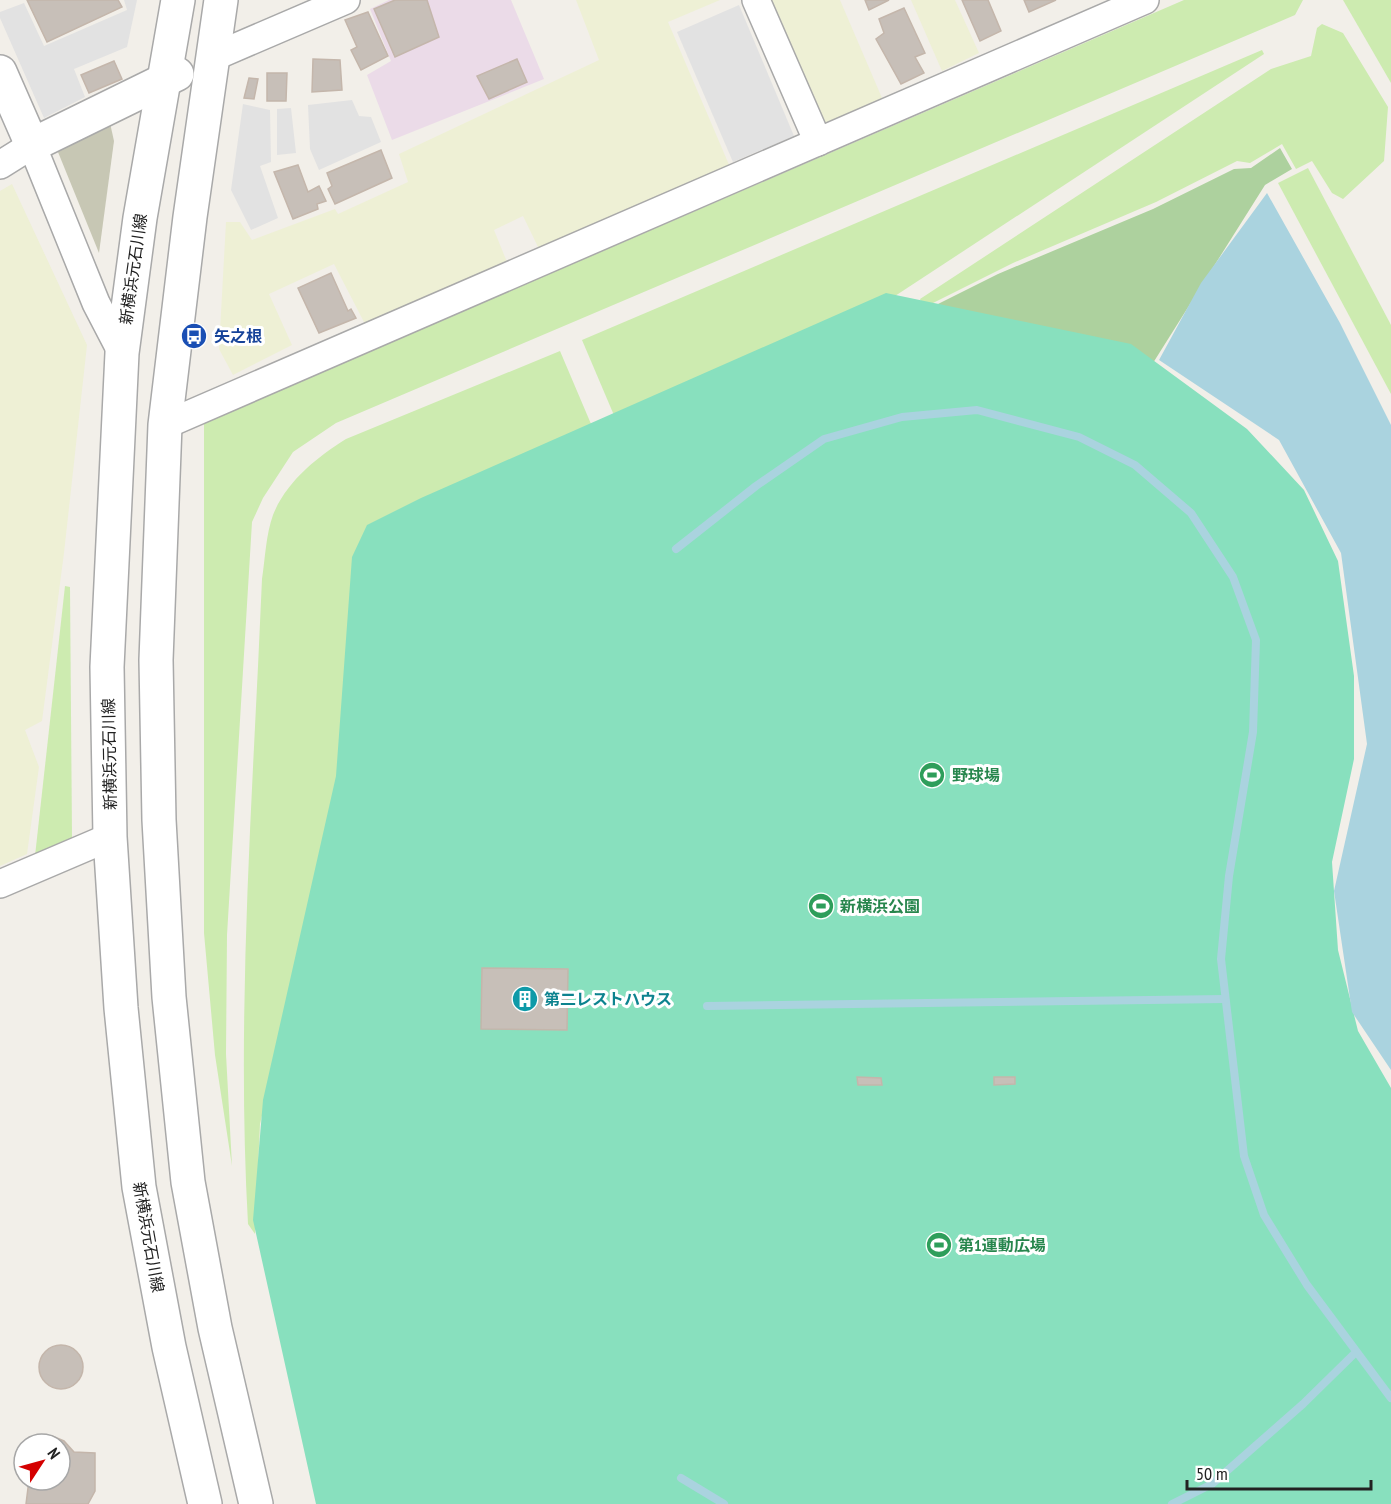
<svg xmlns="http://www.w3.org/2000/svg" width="1391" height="1504" font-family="'PT Sans Narrow','Noto Sans JP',sans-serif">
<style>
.industrial{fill:#ebdbe8}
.construction{fill:#c7c7b4}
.farmland{fill:#eef0d5}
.grass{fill:#cdebb0}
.forest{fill:#add19e}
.pitch{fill:#88e0be}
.parking{fill:#e2e2e2}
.water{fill:#aad3df}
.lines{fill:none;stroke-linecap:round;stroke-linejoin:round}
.stream{stroke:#aad3df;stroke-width:8}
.building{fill:#c7bfb8;stroke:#c4b6ab;stroke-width:1.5}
.minor-casing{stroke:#a9a9a9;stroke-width:30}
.tertiary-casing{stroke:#a9a9a9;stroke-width:36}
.minor{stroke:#fff;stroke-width:27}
.tertiary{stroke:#fff;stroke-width:33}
.labels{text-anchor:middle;stroke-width:6;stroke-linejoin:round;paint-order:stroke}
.street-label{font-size:16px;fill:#222;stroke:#fff}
.transit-label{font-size:16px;font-weight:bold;fill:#164399;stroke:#fff;text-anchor:start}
.leisure-label{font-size:16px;font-weight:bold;fill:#27864d;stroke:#fff;text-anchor:start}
.culture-label{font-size:16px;font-weight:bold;fill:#0d838f;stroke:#fff;text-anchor:start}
</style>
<rect width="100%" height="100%" fill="#f2efe9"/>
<polygon class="industrial" points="389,0 511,0 544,79 392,140 367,75 391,61 370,9"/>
<polygon class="construction" points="110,123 114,141 99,253 58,152"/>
<g class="farmland">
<polygon points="576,0 720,0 668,22 730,167 539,249 523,216 494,230 507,262 365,324 334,264 269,294 292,345 233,375 219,349 226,222 240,222 252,240 335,209 338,214 408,182 399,154 599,60"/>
<polygon points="770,0 840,0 882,98 824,125"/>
<polygon points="911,0 955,0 979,53 942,71"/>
<polygon points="12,184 87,345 64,553 42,721 25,730 39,767 27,854 0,866 0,191"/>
</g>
<g class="grass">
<polygon points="1184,0 1303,0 1295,15 336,423 293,452 263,498 252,522 227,935 226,1054 232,1166 215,1055 204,933 204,423"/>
<polygon points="1343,0 1391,0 1391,83"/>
<polygon points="1322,24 1343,33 1388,107 1384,161 1343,199 1332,193 1312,161 1296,169 1282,144 1250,163 1237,161 1156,202 1013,263 923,308 920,299 1271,69 1311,56 1317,28"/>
<polygon points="1262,50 1264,54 895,296 616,420 582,340"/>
<polygon points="1308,168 1391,325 1391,394 1278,183"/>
<path d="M 560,351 L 594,431 L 341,787 L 260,1124 L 255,1234 L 248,1224 C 236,1009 253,794 262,579 C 265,559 266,534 273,515 C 286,482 317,457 346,439 Z"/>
<polygon points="65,586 70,587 72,838 35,856"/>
</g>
<polygon class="forest" points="1280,148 1292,169 1265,185 1153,363 922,312 998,274 1153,209 1234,169 1251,168"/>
<polygon class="pitch" points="886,293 1131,344 1247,429 1304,490 1338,561 1354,676 1354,759 1332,862 1338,950 1358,1031 1391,1088 1391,1504 316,1504 253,1220 263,1100 336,776 352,557 367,525 421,498"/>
<g class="parking">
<polygon points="124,0 137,0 127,47 74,69 85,97 44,118 0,18 0,12 24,3 44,46 127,10"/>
<polygon points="739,5 794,136 733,162 677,32"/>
<polygon points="352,100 359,116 371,117 381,142 319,170 310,149 308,105"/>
<polygon points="243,104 270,110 271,162 260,166 278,218 251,230 231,190"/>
<polygon points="291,108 296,153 277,155 277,109"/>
</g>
<polygon class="water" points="1267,193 1340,323 1391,425 1391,1070 1352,1012 1334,891 1367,744 1341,553 1279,440 1159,360 1201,283"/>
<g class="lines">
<g class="stream">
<polyline points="676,549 756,486 824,439 902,417 977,410 1079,437 1135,465 1191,513 1233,577 1256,640 1253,732 1229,876 1221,959 1244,1156 1264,1215 1307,1285 1391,1398"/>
<polyline points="707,1006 1225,999"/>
<polyline points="681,1478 724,1504"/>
<polyline points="1172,1504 1212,1484 1303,1404 1356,1352"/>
</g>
</g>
<g class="building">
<polygon points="27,0 118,0 122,7 47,42"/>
<polygon points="395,0 427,0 439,37 395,57 374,9"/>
<polygon points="865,0 889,0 869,10"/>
<polygon points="962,0 988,0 1001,31 980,41"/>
<polygon points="1024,0 1056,0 1029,12"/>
<polygon points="904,8 925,53 915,57 924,73 901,84 876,39 884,33 879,19"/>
<polygon points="368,12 388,56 361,70 351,50 357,47 345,20"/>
<polygon points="313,59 340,60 342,90 312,92"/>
<polygon points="517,59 527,82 489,99 477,76"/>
<polygon points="114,61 122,79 89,93 81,75"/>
<polygon points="267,73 287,73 286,101 267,101"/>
<polygon points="249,78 258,79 254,99 244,98"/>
<polygon points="381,150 392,178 335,204 328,189 332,186 327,173"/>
<polygon points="298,165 308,192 319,186 326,201 317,204 318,209 293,219 274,172"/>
<polygon points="331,273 348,311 351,309 356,318 319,333 298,288"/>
<polygon points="482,968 568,969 567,1030 481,1029"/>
<polygon points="857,1077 881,1078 882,1085 858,1085"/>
<polygon points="994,1077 1015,1077 1015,1084 994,1085"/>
<circle cx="61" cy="1367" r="22"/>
<polygon points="52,1436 64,1441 74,1452 95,1453 95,1491 88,1504 26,1504 29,1480 60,1480 60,1444 34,1444 35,1437"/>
</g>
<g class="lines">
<g class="minor-casing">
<g id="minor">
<polyline points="756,0 818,142"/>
<polyline points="211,58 346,0"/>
<polyline points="0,165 32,145 96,303 122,353"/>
<polyline points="165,425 1145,0"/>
<polyline points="0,884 110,837"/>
</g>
</g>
<g class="tertiary-casing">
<g id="tertiary">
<polyline points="178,0 140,218 122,353 107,667 110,837 121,1008 139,1187 169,1347 205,1504"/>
<polyline points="221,0 190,217 165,425 156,660 159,820 169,997 188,1182 215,1328 256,1504"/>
<polyline points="0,72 32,145 177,74"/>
</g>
</g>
<use href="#minor" class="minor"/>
<use href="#tertiary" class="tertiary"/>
</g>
<defs>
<g id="bus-disc" transform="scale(1.35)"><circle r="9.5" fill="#1a4fb4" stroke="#fff"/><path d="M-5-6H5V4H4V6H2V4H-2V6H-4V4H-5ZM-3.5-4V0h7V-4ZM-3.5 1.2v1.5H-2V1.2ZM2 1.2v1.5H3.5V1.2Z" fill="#fff"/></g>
<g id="stadium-disc" transform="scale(1.35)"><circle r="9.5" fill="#2e9e5b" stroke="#fff"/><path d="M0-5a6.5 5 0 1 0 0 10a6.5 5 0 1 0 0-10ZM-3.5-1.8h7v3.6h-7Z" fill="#fff"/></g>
<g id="building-disc" transform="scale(1.35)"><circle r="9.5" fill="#0f9aa8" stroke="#fff"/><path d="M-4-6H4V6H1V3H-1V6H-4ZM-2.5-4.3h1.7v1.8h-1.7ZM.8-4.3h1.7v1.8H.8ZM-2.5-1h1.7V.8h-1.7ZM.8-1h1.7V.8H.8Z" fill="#fff"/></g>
</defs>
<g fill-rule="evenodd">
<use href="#bus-disc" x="194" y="336"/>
<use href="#stadium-disc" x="932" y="775"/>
<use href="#stadium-disc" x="821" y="906"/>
<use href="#building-disc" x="525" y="999"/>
<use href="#stadium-disc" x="939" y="1245"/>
</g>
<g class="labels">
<g class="street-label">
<text transform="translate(133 269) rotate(-82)" y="6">新横浜元石川線</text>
<text transform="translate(109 754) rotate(-91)" y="6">新横浜元石川線</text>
<text transform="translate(149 1237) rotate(80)" y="6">新横浜元石川線</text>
</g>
<g class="transit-label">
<text x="214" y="342">矢之根</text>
</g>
<g class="leisure-label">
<text x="952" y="781">野球場</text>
<text x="840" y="912">新横浜公園</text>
<text x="958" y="1251">第1運動広場</text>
</g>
<g class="culture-label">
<text x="544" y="1005">第二レストハウス</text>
</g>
</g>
<g transform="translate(42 1462) rotate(54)"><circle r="28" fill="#ffffff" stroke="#a7a7a7" stroke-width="1.5"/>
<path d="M0-4.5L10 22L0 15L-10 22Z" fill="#d40000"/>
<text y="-9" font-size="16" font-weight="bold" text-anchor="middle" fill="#222222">N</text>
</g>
<path d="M1187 1480v9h184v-9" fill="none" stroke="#222222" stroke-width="3"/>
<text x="1196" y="1480" font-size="18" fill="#222222" stroke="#ffffff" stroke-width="4.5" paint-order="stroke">50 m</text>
</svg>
